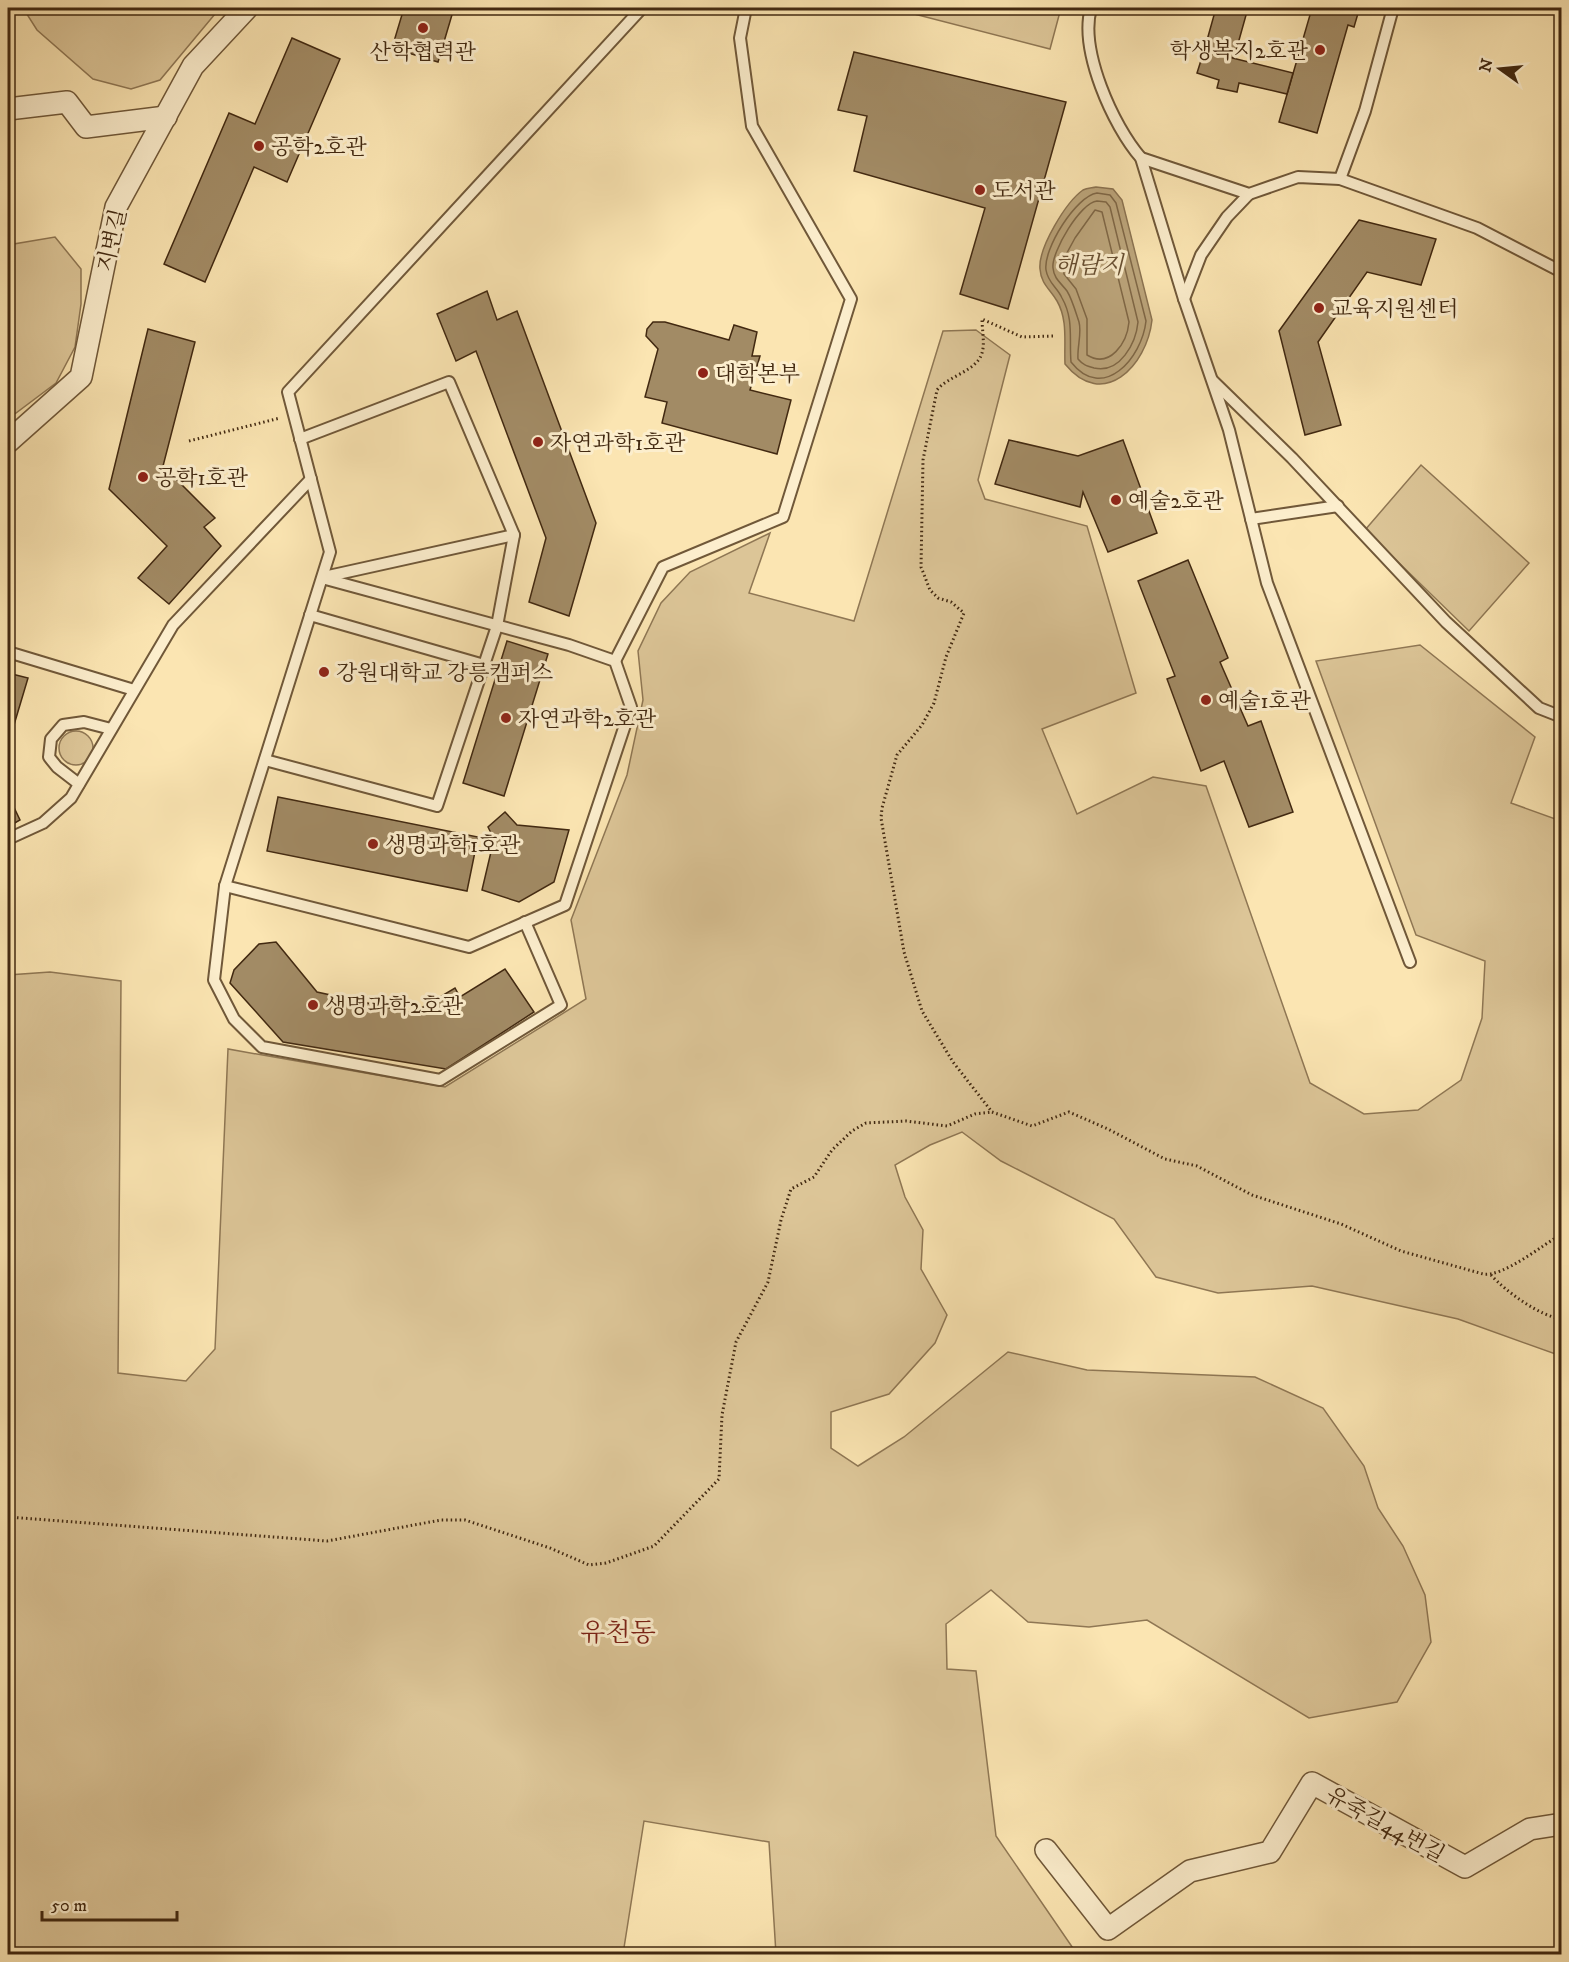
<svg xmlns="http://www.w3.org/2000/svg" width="1569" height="1962" font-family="'IM FELL DW Pica','Noto Serif KR',serif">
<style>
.green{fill:#dcc597;stroke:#8f7754;stroke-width:1.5}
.water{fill:#bca57b;stroke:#8b7351;stroke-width:1.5}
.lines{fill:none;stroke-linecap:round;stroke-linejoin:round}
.shore{stroke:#7f6746;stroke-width:1.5}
.building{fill:#a28b65;stroke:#422911;stroke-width:1.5}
.lane-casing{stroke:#705839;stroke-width:14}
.street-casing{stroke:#705839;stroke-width:24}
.path{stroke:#422911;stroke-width:3;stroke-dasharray:1.5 3;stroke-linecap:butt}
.lane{stroke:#fceecd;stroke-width:10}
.street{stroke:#fceecd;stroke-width:21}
.poi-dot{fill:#8f2418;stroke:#fceecd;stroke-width:2}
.labels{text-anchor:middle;stroke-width:6;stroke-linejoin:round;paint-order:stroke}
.poi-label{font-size:22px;fill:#422911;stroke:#fceecd;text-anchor:start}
.street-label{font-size:22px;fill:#422911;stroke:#fceecd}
.water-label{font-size:24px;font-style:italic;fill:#674e31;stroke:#fceecd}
.quarter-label{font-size:26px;fill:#7a1f14;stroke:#fceecd}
</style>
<rect width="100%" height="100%" fill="#fbe5b2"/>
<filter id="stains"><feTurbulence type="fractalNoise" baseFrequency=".00333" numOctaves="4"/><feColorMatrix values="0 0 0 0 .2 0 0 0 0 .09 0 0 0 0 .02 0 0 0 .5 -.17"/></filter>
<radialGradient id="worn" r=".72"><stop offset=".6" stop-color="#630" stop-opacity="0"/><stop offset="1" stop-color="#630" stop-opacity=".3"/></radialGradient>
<g class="green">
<polygon points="23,8 220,8 160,80 131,89 93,79 37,30"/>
<polygon points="891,8 1061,8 1050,49"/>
<polygon points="55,237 81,269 81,304 75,347 56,383 8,419 8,245"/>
<polygon points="976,330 1010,355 978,480 985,499 1087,526 1136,693 1042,729 1077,814 1153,777 1206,786 1310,1083 1364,1114 1418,1110 1461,1080 1482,1018 1485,961 1416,935 1316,661 1420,645 1535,737 1511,803 1561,821 1561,1356 1458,1319 1312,1286 1218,1293 1156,1277 1114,1219 1001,1161 962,1132 930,1145 895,1165 905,1197 923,1230 921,1269 947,1315 935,1343 889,1394 831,1412 831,1448 858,1466 904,1437 1008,1352 1087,1370 1255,1377 1323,1408 1364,1466 1378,1508 1403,1546 1425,1595 1431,1642 1397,1702 1309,1718 1147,1620 1089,1627 1028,1622 991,1590 946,1624 947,1669 976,1671 996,1836 1077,1954 776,1954 769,1842 644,1821 623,1954 8,1954 8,975 50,972 121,981 118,1373 186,1381 215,1349 228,1049 445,1087 586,999 571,920 627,775 643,700 638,651 661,603 690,572 770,533 749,593 854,621 943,331"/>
<polygon points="1421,465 1529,563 1469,631 1365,530"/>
<circle cx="76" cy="748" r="17"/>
</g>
<path class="water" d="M 1096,187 L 1113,189 L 1122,200 L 1152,320 C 1147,366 1103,411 1065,364 C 1064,342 1068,320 1057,301 C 1050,289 1041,284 1040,269 C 1038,248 1066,202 1083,190 C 1087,188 1092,188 1096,187 Z"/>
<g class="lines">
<g class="shore">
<path d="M 1097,193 L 1110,195 L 1116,203 L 1146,321 C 1142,358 1103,403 1071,362 C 1069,339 1074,319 1062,298 C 1057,287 1048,283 1046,270 C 1043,249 1076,196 1097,193 Z"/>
<path d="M 1097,201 L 1106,202 L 1110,207 L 1138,322 C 1136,343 1120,374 1094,368 C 1087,366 1083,365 1078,359 C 1077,347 1082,333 1079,322 C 1076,313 1072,299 1067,291 C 1061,283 1054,279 1053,268 C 1051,252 1081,202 1097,201 Z"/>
<path d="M 1095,210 L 1102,212 L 1129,322 C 1127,343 1110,369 1087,355 L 1087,319 L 1076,289 L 1064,274 L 1062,262 L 1075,238 Z"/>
</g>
</g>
<g class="building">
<polygon points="404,8 454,8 438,62 392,48"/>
<polygon points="1216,8 1248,8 1234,58 1204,51"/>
<polygon points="1312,8 1359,10 1354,27 1348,25 1317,133 1279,122"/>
<polygon points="292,38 340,59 287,182 254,167 205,282 164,264 229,113 255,124"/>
<polygon points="1204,51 1293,73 1287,94 1239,83 1237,92 1217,88 1219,80 1197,73"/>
<polygon points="854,52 1066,102 1008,309 960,294 985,208 854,171 867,116 838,110"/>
<polygon points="1359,220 1436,239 1421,285 1367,272 1318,342 1341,425 1305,435 1279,331"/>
<polygon points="487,291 497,320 517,311 596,523 569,616 529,602 546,538 476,351 456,361 437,314"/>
<polygon points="653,322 665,322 729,340 734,325 757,332 752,356 760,356 750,390 791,400 777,454 662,423 667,402 645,397 658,349 646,336 647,329"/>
<polygon points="148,329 195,342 163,466 215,518 204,527 221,546 169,604 138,578 167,546 109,489"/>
<polygon points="1009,440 1078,456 1123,440 1157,533 1108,552 1083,492 1080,507 995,484"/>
<polygon points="1188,560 1228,658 1220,662 1248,726 1261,721 1293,812 1249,827 1224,761 1201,771 1167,679 1175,676 1138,581"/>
<polygon points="507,641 548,654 504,796 463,783"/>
<polygon points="8,673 28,678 8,745"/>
<polygon points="1562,763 1562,783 1555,781"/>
<polygon points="8,795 20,820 8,827"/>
<polygon points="278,797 478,837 467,891 267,851"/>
<polygon points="505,812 517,825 569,830 554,882 519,902 482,890 494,839 488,827"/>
<polygon points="276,942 317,992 413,1013 455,988 460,997 505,969 534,1012 446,1069 283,1042 230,983 234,970 259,944"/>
</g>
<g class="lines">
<g class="lane-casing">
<g id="lane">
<path d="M 1091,8 C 1079,50 1113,126 1141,158 L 1184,299 L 1229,430 L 1267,583 L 1410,962"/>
<polyline points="1141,158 1249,194 1298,177 1340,179 1477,228 1562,272"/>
<polyline points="1340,179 1365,111 1393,8"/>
<polyline points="1184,299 1201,255 1227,217 1249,194"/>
<polyline points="1213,381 1292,458 1446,622 1539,708 1562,717"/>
<polyline points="1251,519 1338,506"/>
<polyline points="324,577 514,535"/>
<polyline points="322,578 569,645 615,661 631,707 565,905 469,947 225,886 330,552 288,392 642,8"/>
<polyline points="310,615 484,665"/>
<polyline points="8,652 134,690"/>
<polyline points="615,661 663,567 783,517 851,299 752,126 740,38 746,8"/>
<polyline points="265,760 437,806 497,626 514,535 449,382 300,439"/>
<polyline points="79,784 57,767 49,757 51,739 63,725 84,722 111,729"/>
<polyline points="8,839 43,823 71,798 173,625 311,479"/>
<polyline points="225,886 214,980 234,1019 262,1047 440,1080 561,1005 525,922"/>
</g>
</g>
<g class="street-casing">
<g id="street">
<polyline points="8,109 67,102 86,127 166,117"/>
<polyline points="8,442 81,377 116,207 193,66 247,8"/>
<polyline points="1046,1850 1108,1929 1190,1871 1270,1852 1312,1783 1465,1867 1530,1829 1562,1824"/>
</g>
</g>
<g class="path">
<path d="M 1053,336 L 1022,337 L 982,319 C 982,329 985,344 982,353 C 977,371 948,376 937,390 L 923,460 L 921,567 L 930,590 L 938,598 L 951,602 L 964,613 L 946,657 L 934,703 L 922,725 L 897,755 L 882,808 L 881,818 L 904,952 L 922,1011 L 953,1062 L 992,1112 L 1032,1126 L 1069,1112 L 1108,1129 L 1165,1159 L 1197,1166 L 1252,1195 L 1341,1224 L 1401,1251 L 1483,1274 C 1504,1277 1542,1245 1562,1234"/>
<polyline points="189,441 280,418"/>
<path d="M 1491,1275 C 1505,1291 1541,1317 1562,1319"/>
<polyline points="8,1517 327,1541 441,1520 465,1520 550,1548 589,1565 606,1563 654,1546 719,1479 722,1415 736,1342 768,1282 781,1220 791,1189 814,1177 832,1150 852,1131 866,1123 906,1121 947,1126 975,1114 992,1112"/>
</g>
<use href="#lane" class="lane"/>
<use href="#street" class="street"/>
</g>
<g class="poi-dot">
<circle cx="423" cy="28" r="6"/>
<circle cx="1320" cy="50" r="6"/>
<circle cx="259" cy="146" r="6"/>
<circle cx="980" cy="190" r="6"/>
<circle cx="1319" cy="308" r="6"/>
<circle cx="703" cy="373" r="6"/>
<circle cx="538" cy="442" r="6"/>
<circle cx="143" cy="477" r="6"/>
<circle cx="1116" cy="500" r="6"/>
<circle cx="324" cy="672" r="6"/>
<circle cx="1206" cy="700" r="6"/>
<circle cx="506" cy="718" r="6"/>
<circle cx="373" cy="844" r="6"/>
<circle cx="313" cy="1005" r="6"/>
</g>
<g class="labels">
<g class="poi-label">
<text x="1308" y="58" text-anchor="end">학생복지2호관</text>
<text x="423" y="59" text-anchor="middle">산학협력관</text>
<text x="271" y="154">공학2호관</text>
<text x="992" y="198">도서관</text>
<text x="1331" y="316">교육지원센터</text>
<text x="715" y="381">대학본부</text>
<text x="550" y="450">자연과학1호관</text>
<text x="155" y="485">공학1호관</text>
<text x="1128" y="508">예술2호관</text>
<text x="336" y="680">강원대학교 강릉캠퍼스</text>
<text x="1218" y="708">예술1호관</text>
<text x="518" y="726">자연과학2호관</text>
<text x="385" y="852">생명과학1호관</text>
<text x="325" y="1013">생명과학2호관</text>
</g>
<g class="street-label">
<text transform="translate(111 240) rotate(-77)" y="8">지변길</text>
<text transform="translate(1386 1824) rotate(29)" y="8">유죽길44번길</text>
</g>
<g class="water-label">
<text x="1089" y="273">해람지</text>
</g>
<g class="quarter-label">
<text x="618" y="1641">유천동</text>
</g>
</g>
<rect width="1569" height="1962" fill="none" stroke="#fbe5b2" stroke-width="30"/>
<rect x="9" y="9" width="1551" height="1944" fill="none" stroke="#422911" stroke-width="3"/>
<rect x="15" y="15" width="1539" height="1932" fill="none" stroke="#422911" stroke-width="1.5"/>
<g transform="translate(1500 69) rotate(285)" stroke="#fceecd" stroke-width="4.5" paint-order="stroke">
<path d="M0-4.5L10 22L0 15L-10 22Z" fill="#422911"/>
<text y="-9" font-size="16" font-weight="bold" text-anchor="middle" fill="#422911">N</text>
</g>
<path d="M42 1911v9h135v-9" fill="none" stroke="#422911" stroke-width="3"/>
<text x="51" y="1911" font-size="18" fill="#422911" stroke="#fceecd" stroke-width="4.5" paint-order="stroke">50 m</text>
<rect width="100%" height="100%" filter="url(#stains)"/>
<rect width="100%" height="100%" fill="url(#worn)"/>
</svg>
